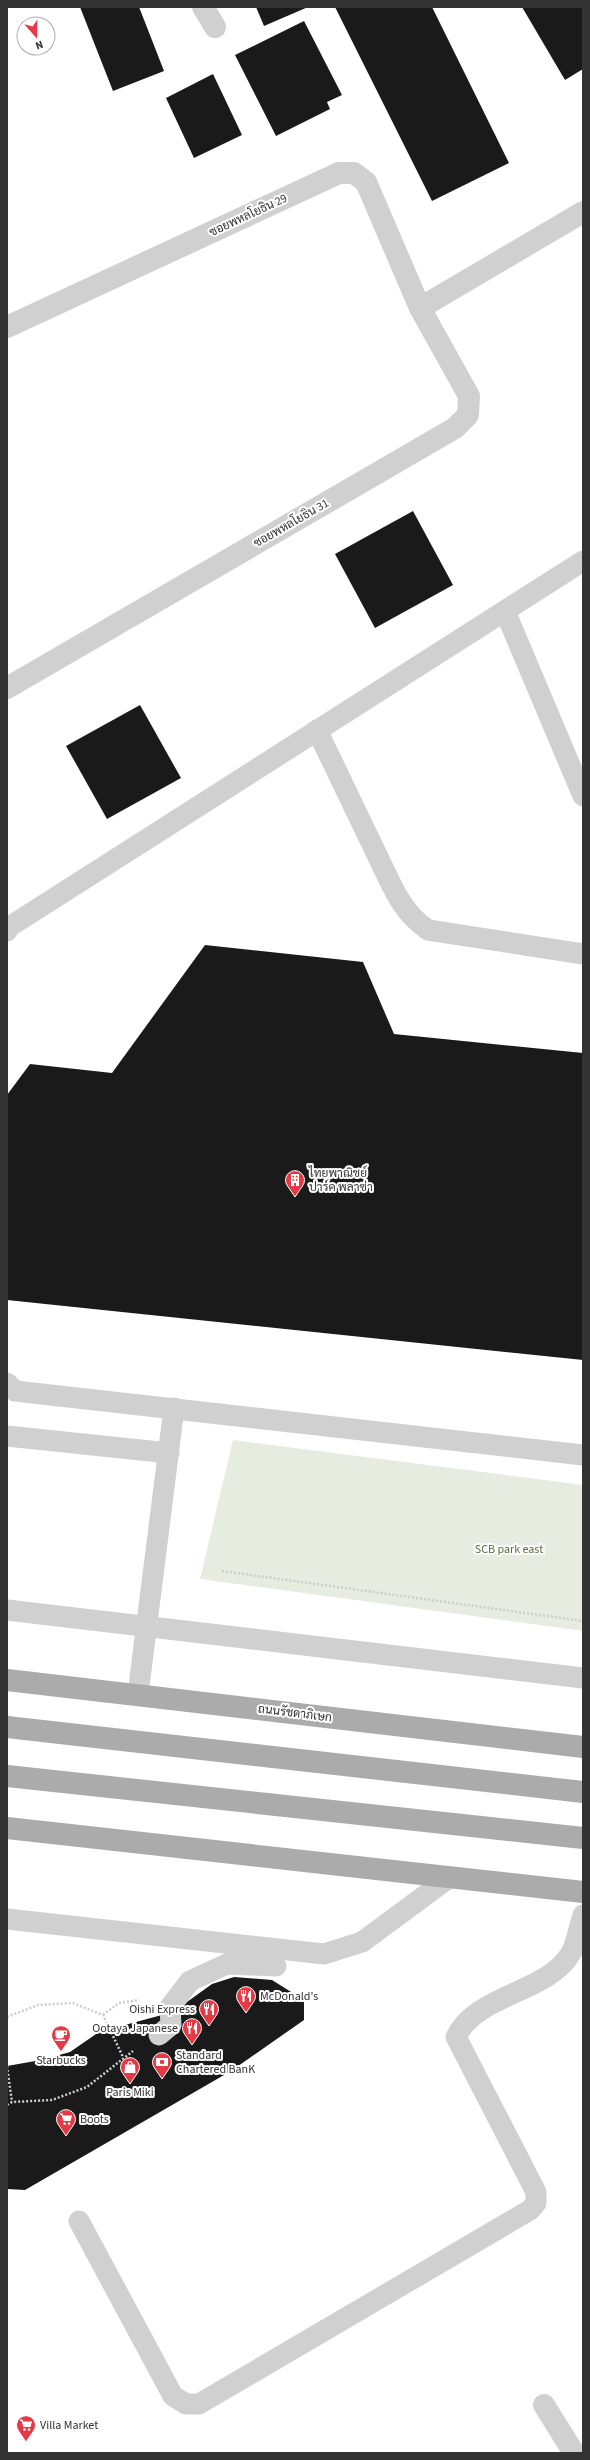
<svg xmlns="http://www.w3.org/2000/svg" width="590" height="2460" font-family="'Source Sans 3',Sarabun,sans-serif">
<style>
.green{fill:#e6ecdf}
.building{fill:#1a1a1a}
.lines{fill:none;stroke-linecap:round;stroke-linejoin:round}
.path{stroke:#cdcdcd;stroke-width:2.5;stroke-dasharray:2 2;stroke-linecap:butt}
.lane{stroke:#d0d0d0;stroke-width:21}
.street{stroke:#d0d0d0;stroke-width:22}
.primary{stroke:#ababab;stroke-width:22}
.labels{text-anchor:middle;stroke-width:4;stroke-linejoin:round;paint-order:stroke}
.street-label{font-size:12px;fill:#333;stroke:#fff}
.poi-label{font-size:12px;fill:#333;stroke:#fff;text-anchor:start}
.park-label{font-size:12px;fill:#56703f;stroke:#fff}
</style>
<rect width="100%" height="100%" fill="#fff"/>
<polygon class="green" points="233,1440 583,1485 583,1631 200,1579"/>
<g class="building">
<polygon points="80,7 139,7 164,71 113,91"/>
<polygon points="256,7 308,7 264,26"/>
<polygon points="335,7 432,7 509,163 432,201"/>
<polygon points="522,7 583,7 583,69 565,80"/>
<polygon points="304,21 342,95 327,102 330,109 276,136 235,55"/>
<polygon points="213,74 242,135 194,158 166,98"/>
<polygon points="413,511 453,585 375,628 335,554"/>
<polygon points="140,705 181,778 107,819 66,746"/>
<polygon points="205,945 363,962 394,1034 583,1053 583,1360 7,1300 7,1095 30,1064 112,1073"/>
<polygon points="234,1977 272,1980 304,2000 304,2020 231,2071 25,2190 7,2189 7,2066 41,2060 70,2052 99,2032 173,2012 212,1984"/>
</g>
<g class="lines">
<g class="path">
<polyline points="222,1571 583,1621"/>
<polyline points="103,2015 119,2003 139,2000"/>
<polyline points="7,2017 38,2005 73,2003 103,2015 123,2057"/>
<polyline points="7,2066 12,2102"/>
<polyline points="7,2105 12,2102 52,2100 87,2087 133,2051"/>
</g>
<g class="lane">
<polyline points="505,611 583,796"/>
<path d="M 317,730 L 391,884 C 401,904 410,917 428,930 L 583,954"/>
<polyline points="7,931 9,927 583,561"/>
<polyline points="7,1383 15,1391 583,1455"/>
<polyline points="7,1436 169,1453"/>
<polyline points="7,1610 583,1678"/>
<polyline points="138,1694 174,1408"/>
<polyline points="7,1919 324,1954 362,1942 450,1877"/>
<polyline points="159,2035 171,2025 170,2007 190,1981 227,1964 276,1966"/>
<path d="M 79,2221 L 173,2396 L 186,2404 L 199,2404 L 530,2210 L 536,2203 L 536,2192 L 456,2037 C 476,1994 548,1993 571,1953 C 577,1942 579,1927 583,1915"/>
</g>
<g class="street">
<polyline points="203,7 215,27"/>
<polyline points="420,308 583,212"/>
<polyline points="7,327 339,173 354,173 366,182 420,308 469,396 468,415 455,428 7,688"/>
<polyline points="544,2405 574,2453"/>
</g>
<g class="primary">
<polyline points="7,1680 583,1747"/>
<polyline points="7,1727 583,1792"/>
<polyline points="7,1776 583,1838"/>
<polyline points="7,1828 583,1892"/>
</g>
</g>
<defs>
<g id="building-pin" transform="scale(1)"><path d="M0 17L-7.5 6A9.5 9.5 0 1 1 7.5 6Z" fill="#e63946" stroke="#fff"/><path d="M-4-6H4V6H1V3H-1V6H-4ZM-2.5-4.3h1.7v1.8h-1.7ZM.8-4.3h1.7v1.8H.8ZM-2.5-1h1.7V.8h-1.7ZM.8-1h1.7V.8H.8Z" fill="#fff"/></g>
<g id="restaurant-pin" transform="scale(1)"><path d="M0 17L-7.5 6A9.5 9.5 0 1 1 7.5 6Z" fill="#e63946" stroke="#fff"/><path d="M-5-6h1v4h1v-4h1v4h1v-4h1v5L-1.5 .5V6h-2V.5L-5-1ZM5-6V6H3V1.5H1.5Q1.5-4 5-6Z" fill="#fff"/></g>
<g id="cafe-pin" transform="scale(1)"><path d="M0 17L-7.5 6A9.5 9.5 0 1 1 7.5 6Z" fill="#e63946" stroke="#fff"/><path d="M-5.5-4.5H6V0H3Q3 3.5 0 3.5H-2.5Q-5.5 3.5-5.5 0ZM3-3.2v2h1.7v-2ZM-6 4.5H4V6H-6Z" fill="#fff"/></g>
<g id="bank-pin" transform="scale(1)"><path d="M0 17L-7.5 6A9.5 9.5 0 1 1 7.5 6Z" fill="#e63946" stroke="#fff"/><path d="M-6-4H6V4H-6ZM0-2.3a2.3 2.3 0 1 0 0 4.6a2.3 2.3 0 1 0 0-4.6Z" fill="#fff"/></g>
<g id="shop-pin" transform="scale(1)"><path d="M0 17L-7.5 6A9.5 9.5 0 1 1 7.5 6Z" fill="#e63946" stroke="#fff"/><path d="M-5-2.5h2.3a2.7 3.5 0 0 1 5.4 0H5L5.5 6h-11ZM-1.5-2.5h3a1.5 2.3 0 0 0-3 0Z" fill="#fff"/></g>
<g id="supermarket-pin" transform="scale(1)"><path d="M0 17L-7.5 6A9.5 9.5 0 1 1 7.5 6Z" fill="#e63946" stroke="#fff"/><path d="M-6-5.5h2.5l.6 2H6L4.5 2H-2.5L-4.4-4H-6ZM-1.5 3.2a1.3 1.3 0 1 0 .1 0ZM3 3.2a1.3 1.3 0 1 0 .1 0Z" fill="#fff"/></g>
</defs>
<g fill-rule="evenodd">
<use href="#building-pin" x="295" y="1180"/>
<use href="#restaurant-pin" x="246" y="1996"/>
<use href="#restaurant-pin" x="209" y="2009"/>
<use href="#restaurant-pin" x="192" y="2028"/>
<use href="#cafe-pin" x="61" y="2035"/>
<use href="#bank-pin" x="162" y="2062"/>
<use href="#shop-pin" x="130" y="2067"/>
<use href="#supermarket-pin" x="66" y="2119"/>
<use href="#supermarket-pin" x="26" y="2425"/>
</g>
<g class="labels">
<g class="street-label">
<text transform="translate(248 215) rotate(-25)" y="4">ซอยพหลโยธิน 29</text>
<text transform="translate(291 523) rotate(-30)" y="4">ซอยพหลโยธิน 31</text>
<text transform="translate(295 1713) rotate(7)" y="4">ถนนรัชดาภิเษก</text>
</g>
<g class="poi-label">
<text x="309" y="1177">ไทยพาณิชย์<tspan x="309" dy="14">ปาร์ค พลาซ่า</tspan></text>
<text x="260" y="2000">McDonald's</text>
<text x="195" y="2013" text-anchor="end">Oishi Express</text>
<text x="178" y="2032" text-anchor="end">Ootaya Japanese</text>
<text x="176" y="2059">Standard<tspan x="176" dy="14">Chartered BanK</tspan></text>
<text x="61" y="2064" text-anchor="middle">Starbucks</text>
<text x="130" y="2096" text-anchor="middle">Paris Miki</text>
<text x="80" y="2123">Boots</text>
<text x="40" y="2429">Villa Market</text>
</g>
<g class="park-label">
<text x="509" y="1553">SCB park east</text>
</g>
</g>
<rect width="590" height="2460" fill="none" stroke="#333333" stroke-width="16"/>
<g transform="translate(36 36) rotate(160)"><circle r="19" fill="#ffffff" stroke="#adadad"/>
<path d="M0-3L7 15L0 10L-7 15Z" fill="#e63946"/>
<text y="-6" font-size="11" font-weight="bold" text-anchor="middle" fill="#333333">N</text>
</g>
</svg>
